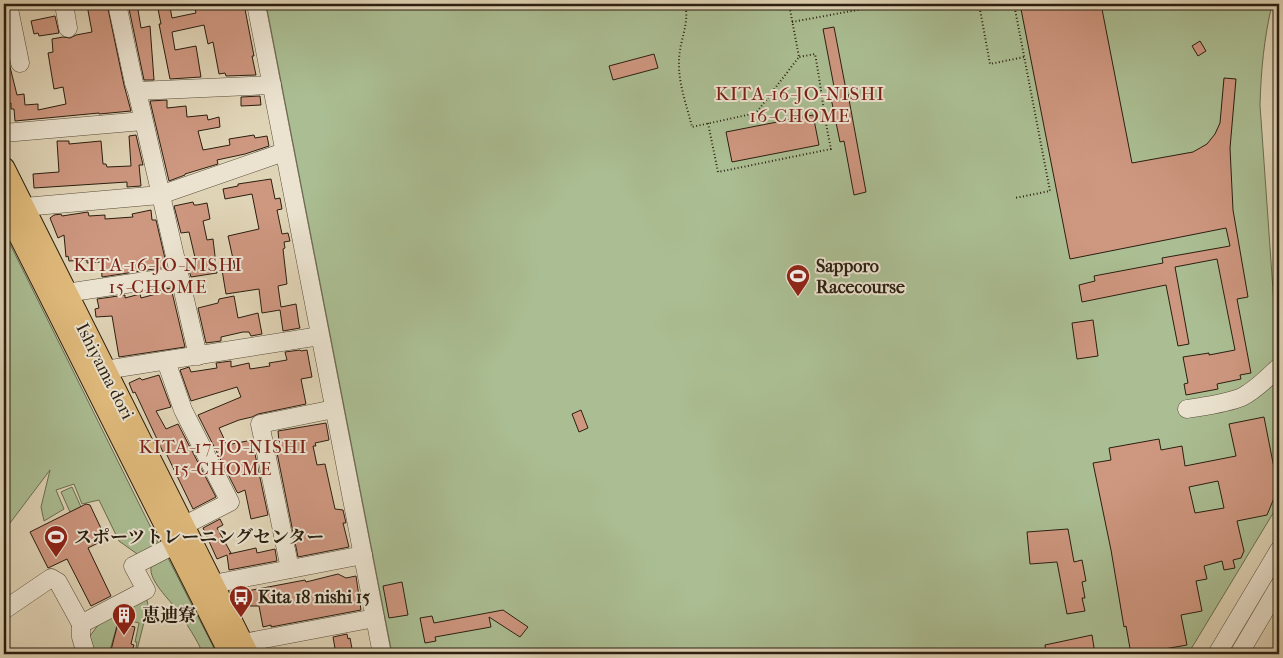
<svg xmlns="http://www.w3.org/2000/svg" width="1283" height="658" font-family="'IM FELL French Canon','Noto Serif JP',serif">
<style>
.green{fill:#abbe93;stroke:#6a6e52}
.building{fill:#ce9780;stroke:#2a1f10;fill-rule:evenodd}
.lines{fill:none;stroke-linecap:round;stroke-linejoin:round}
.minor-casing{stroke:#584c3a;stroke-width:19}
.major-casing{stroke:#2a1f10;stroke-width:23}
.path{stroke:#2a1f10;stroke-width:2;stroke-dasharray:1 2.5;stroke-linecap:butt}
.minor{stroke:#ebe3d0;stroke-width:18}
.major{stroke:#e0ba7b;stroke-width:21}
.labels{text-anchor:middle;stroke-width:4;stroke-linejoin:round;paint-order:stroke}
.poi-label{font-size:18px;font-weight:bold;fill:#2a1f10;stroke:#ebe3d0;text-anchor:start}
.street-label{font-size:18px;fill:#2a1f10;stroke:#ebe3d0}
.neighbourhood-label{font-size:19px;letter-spacing:1px;fill:#7a1f14;stroke:#ebe3d0}
</style>
<rect width="100%" height="100%" fill="#e0d4b6"/>
<filter id="stains"><feTurbulence type="fractalNoise" baseFrequency=".004" numOctaves="4"/><feColorMatrix values="0 0 0 0 .2 0 0 0 0 .09 0 0 0 0 .02 0 0 0 .5 -.17"/></filter>
<radialGradient id="worn" r=".72"><stop offset=".6" stop-color="#630" stop-opacity="0"/><stop offset="1" stop-color="#630" stop-opacity=".3"/></radialGradient>
<g class="green">
<path d="M 266,4 L 1272,4 C 1264,39 1261,70 1260,105 L 1279,375 L 1279,501 L 1275,510 L 1188,654 L 392,654 Z"/>
<polygon points="4,232 160,546 140,556 119,541 99,500 82,504 74,484 56,490 64,509 44,521 41,507 50,470 4,531"/>
<polygon points="72,487 81,507 70,512 61,492"/>
<path d="M 168,558 L 217,654 L 203,654 C 197,639 186,623 177,610 C 169,599 149,581 151,567 Z"/>
<polygon points="146,597 149,608 145,618 136,654 135,654 137,642 135,642 139,623 119,618 109,654 91,654 87,640 101,621"/>
</g>
<g class="building">
<polygon points="94,4 107,4 124,85 131,111 99,114 99,113 15,121 14,109 11,109 11,103 8,104 7,89 4,90 4,56 7,55 17,95 24,94 25,105 38,104 38,110 66,104 63,87 54,89 48,53 53,52 52,39 63,37 70,38 76,35 92,32 87,5"/>
<polygon points="128,4 137,4 141,28 150,26 154,80 144,80"/>
<polygon points="194,4 244,4 254,56 252,56 256,75 226,76 225,73 219,74 213,42 208,44 204,25 172,32 175,50 196,46 201,77 170,79 159,24 161,24 158,9 170,7 172,18 196,13"/>
<polygon points="1020,4 1101,4 1132,163 1193,152 1207,144 1215,134 1220,123 1224,78 1236,79 1230,148 1233,210 1248,297 1237,299 1251,373 1240,375 1241,379 1217,384 1218,389 1186,395 1184,384 1188,383 1183,357 1209,353 1209,355 1235,350 1217,259 1175,267 1189,344 1178,346 1166,285 1082,302 1079,285 1095,281 1094,276 1163,263 1162,258 1230,246 1226,228 1070,259"/>
<polygon points="55,16 59,33 39,36 38,33 34,34 31,21"/>
<polygon points="834,27 847,95 848,94 866,192 854,195 844,141 840,142 831,98 836,97 823,29"/>
<polygon points="1200,41 1206,51 1198,56 1192,46"/>
<polygon points="654,54 658,68 613,80 609,66"/>
<polygon points="260,96 261,105 241,106 241,97"/>
<polygon points="167,100 167,108 186,106 187,117 207,115 208,120 219,117 220,127 198,131 203,150 230,145 229,139 254,135 255,138 267,136 269,146 245,154 217,160 218,164 185,174 185,175 169,181 150,101"/>
<polygon points="813,115 819,145 732,162 726,132"/>
<polygon points="136,135 143,165 139,165 141,186 127,187 127,182 34,188 33,174 59,172 57,141 69,141 69,144 101,141 103,164 106,164 107,167 131,166 129,136"/>
<polygon points="271,179 275,199 280,198 282,209 277,210 282,234 288,233 290,241 284,242 285,248 283,249 287,284 278,286 281,307 296,304 299,324 300,328 283,331 280,310 262,313 259,289 226,294 222,270 235,268 228,236 259,229 252,194 225,199 223,189 238,186 238,184"/>
<polygon points="193,202 194,205 197,205 207,203 210,219 203,221 207,240 213,239 217,273 191,277 188,267 197,266 189,232 181,233 174,206"/>
<polygon points="151,210 152,220 156,220 167,267 102,277 101,262 87,263 87,260 69,261 68,256 66,257 64,235 58,238 50,218 54,215 61,214 62,216 88,212 89,216 105,215 105,219 133,217 132,214"/>
<polygon points="171,288 185,347 119,357 112,316 96,317 95,309 99,308 97,299 125,295 125,298 140,294 141,298 160,293 160,290"/>
<polygon points="234,296 238,318 258,313 262,334 251,336 249,332 243,332 221,337 221,341 206,343 198,308 218,303 219,299"/>
<polygon points="1093,320 1098,356 1077,359 1072,323"/>
<polygon points="300,350 301,351 307,350 312,377 301,379 306,404 258,414 252,417 239,420 219,428 227,445 252,440 268,515 251,519 245,490 238,493 237,492 198,415 241,397 237,387 191,401 180,370 189,367 191,372 217,368 216,363 231,361 231,367 249,363 250,369 270,366 269,363 287,360 285,352"/>
<polygon points="159,375 171,407 156,411 166,429 178,424 216,497 193,509 165,451 163,452 135,392 133,393 129,383 140,378 142,380"/>
<polygon points="581,410 588,428 579,432 572,414"/>
<path d="M 1264,417 L 1276,478 L 1279,480 L 1279,486 L 1267,515 L 1237,521 L 1244,551 L 1241,558 L 1233,560 L 1235,568 L 1224,570 L 1222,561 L 1204,566 L 1207,579 L 1196,581 L 1202,611 L 1181,615 L 1187,645 L 1147,652 L 1147,654 L 1131,654 L 1126,626 L 1124,627 L 1111,550 L 1093,463 L 1111,460 L 1109,448 L 1159,439 L 1161,450 L 1182,446 L 1185,466 L 1236,456 L 1229,424 ZM 1218,481 L 1224,508 L 1195,513 L 1189,487 Z"/>
<polygon points="326,423 329,440 315,443 316,446 313,446 317,465 325,464 335,509 343,510 346,523 343,523 349,547 298,557 275,443 279,442 278,431"/>
<polygon points="86,504 90,505 106,539 88,548 111,596 91,606 67,559 48,568 30,532"/>
<polygon points="220,519 223,525 217,528 231,553 229,554 256,548 257,553 275,549 277,561 229,570 227,555 217,559 203,528"/>
<polygon points="1068,529 1074,562 1082,560 1086,581 1082,582 1085,598 1082,598 1085,611 1067,614 1057,562 1030,564 1027,532"/>
<polygon points="338,574 346,578 356,576 361,610 271,627 271,625 263,627 259,606 250,606 247,591 305,580 306,582"/>
<polygon points="402,582 408,615 389,618 383,586"/>
<polygon points="503,610 528,627 520,637 489,617 491,627 435,637 436,641 425,643 420,618 432,616 434,623"/>
<polygon points="118,623 135,627 131,644 134,645 131,654 110,654"/>
<polygon points="347,634 348,639 350,638 353,654 336,654 333,637"/>
<polygon points="1092,635 1095,654 1046,654 1045,645"/>
</g>
<g class="lines">
<g class="minor-casing">
<g id="minor">
<polyline points="8,4 20,63"/>
<polyline points="64,4 68,28"/>
<polyline points="117,4 134,83 137,91 198,356"/>
<polyline points="256,4 382,654"/>
<polyline points="137,91 272,85"/>
<polyline points="4,133 143,121"/>
<polyline points="13,210 24,207 160,195 284,152"/>
<polyline points="66,293 179,276"/>
<polyline points="166,361 183,410 230,502 183,526"/>
<polyline points="105,370 320,336"/>
<path d="M 1187,409 C 1205,406 1225,404 1242,397 C 1256,390 1267,378 1279,367"/>
<polyline points="290,569 260,424 334,409"/>
<polyline points="213,584 363,555"/>
<polyline points="4,610 51,578 58,582 81,624 146,590 133,566 174,545"/>
<polyline points="81,624 81,637 86,654"/>
<polyline points="243,643 375,618"/>
<polyline points="1217,654 1279,550"/>
<polyline points="1239,654 1279,586"/>
</g>
</g>
<g class="major-casing">
<g id="major">
<polyline points="4,168 248,654"/>
<polyline points="4,205 230,654"/>
</g>
</g>
<g class="path">
<path d="M 685,4 C 690,24 679,41 679,61 C 678,83 687,106 692,127 L 756,113 L 799,57 L 789,4"/>
<polyline points="979,4 990,64 1024,57"/>
<polyline points="1014,4 1050,191 1015,198"/>
<polyline points="792,22 868,8"/>
<path d="M 708,123 L 718,172 L 831,149 C 824,117 821,86 815,54 L 799,57"/>
</g>
<use href="#minor" class="minor"/>
<use href="#major" class="major"/>
</g>
<defs>
<g id="stadium-pin" transform="scale(1.25)"><path d="M0 17L-7.5 6A9.5 9.5 0 1 1 7.5 6Z" fill="#8f2418" stroke="#ebe3d0"/><path d="M0-5a6.5 5 0 1 0 0 10a6.5 5 0 1 0 0-10ZM-3.5-1.8h7v3.6h-7Z" fill="#fff"/></g>
<g id="bus-pin" transform="scale(1.25)"><path d="M0 17L-7.5 6A9.5 9.5 0 1 1 7.5 6Z" fill="#8f2418" stroke="#ebe3d0"/><path d="M-5-6H5V4H4V6H2V4H-2V6H-4V4H-5ZM-3.5-4V0h7V-4ZM-3.5 1.2v1.5H-2V1.2ZM2 1.2v1.5H3.5V1.2Z" fill="#fff"/></g>
<g id="building-pin" transform="scale(1.25)"><path d="M0 17L-7.5 6A9.5 9.5 0 1 1 7.5 6Z" fill="#8f2418" stroke="#ebe3d0"/><path d="M-4-6H4V6H1V3H-1V6H-4ZM-2.5-4.3h1.7v1.8h-1.7ZM.8-4.3h1.7v1.8H.8ZM-2.5-1h1.7V.8h-1.7ZM.8-1h1.7V.8H.8Z" fill="#fff"/></g>
</defs>
<g fill-rule="evenodd">
<use href="#stadium-pin" x="798" y="276"/>
<use href="#stadium-pin" x="56" y="537"/>
<use href="#bus-pin" x="241" y="597"/>
<use href="#building-pin" x="124" y="615"/>
</g>
<g class="labels">
<g class="poi-label">
<text x="816" y="272">Sapporo<tspan x="816" dy="21">Racecourse</tspan></text>
<text x="74" y="543">スポーツトレーニングセンター</text>
<text x="258" y="603">Kita 18 nishi 15</text>
<text x="142" y="621">恵迪寮</text>
</g>
<g class="street-label">
<text transform="translate(105 371) rotate(63)" y="6">Ishiyama dori</text>
</g>
<g class="neighbourhood-label">
<text x="800" y="100">KITA-16-JO-NISHI<tspan x="800" dy="22">16-CHOME</tspan></text>
<text x="158" y="271">KITA-16-JO-NISHI<tspan x="158" dy="22">15-CHOME</tspan></text>
<text x="223" y="453">KITA-17-JO-NISHI<tspan x="223" dy="22">15-CHOME</tspan></text>
</g>
</g>
<rect width="1283" height="658" fill="none" stroke="#e0d4b6" stroke-width="20"/>
<rect x="5" y="5" width="1273" height="648" fill="none" stroke="#2a1f10" stroke-width="2.5"/>
<rect x="10" y="10" width="1263" height="638" fill="none" stroke="#2a1f10"/>
<rect width="100%" height="100%" filter="url(#stains)"/>
<rect width="100%" height="100%" fill="url(#worn)"/>
</svg>
